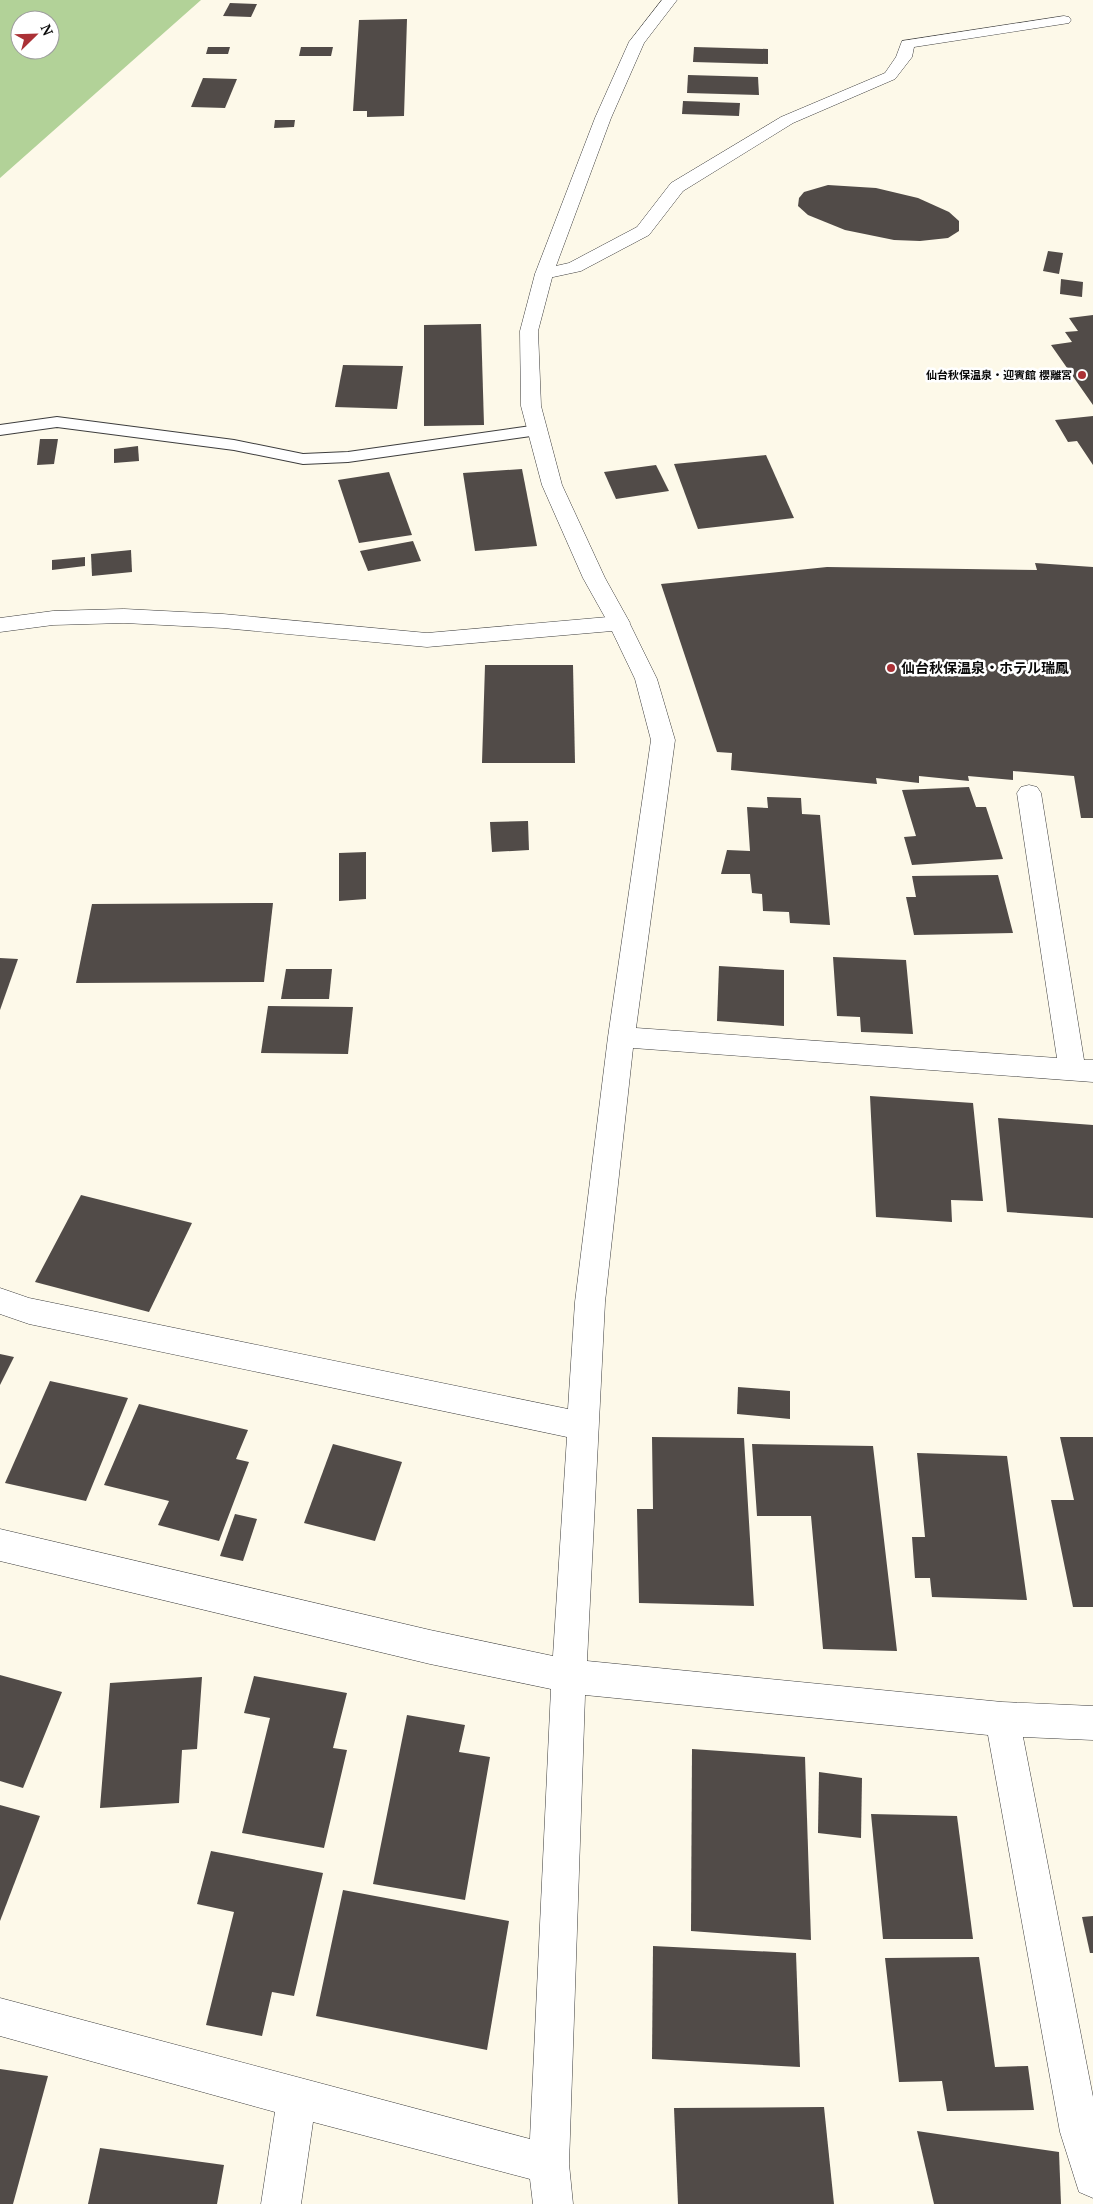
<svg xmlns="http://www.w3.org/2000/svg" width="1093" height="2204" font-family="'PT Serif','Noto Sans JP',serif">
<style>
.forest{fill:#b2d298;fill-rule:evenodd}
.building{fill:#514b48}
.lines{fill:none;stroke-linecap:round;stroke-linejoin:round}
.service-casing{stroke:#3d3d3d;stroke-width:2}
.minor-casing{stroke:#3d3d3d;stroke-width:1}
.tertiary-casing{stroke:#3d3d3d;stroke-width:1}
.service{fill:#fff;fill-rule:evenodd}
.minor{fill:#fff;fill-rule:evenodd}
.tertiary{fill:#fff;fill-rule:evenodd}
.poi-dot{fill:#ab3136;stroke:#fff;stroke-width:2}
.labels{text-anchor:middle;stroke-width:5;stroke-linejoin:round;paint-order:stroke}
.far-poi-label{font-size:11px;font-weight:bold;fill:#0a0a0a;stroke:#fff;text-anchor:end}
.poi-label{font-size:14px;font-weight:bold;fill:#0a0a0a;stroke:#fff;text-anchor:start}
</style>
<rect width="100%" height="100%" fill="#fdf9e9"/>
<path class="forest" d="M 0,0 L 201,0 L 0,178 ZM 20,20 L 50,20 L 50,50 L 20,50 Z"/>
<g class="building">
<polygon points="230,3 257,4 251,17 223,16"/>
<polygon points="407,19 404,116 367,117 367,111 353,111 359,20"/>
<polygon points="208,47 230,47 228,54 206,54"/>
<polygon points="301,47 333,47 331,56 299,56"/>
<polygon points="694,47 768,49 768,64 693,62"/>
<polygon points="688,75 758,77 759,95 687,93"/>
<polygon points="203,78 237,79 225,108 191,107"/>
<polygon points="683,101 740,103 739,116 682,114"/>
<polygon points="275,120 295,120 294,127 274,128"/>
<polygon points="828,185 876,188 918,198 949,212 959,221 959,231 948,238 920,241 894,240 845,230 808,215 798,206 799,198 804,192"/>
<polygon points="1048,251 1063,253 1059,274 1043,271"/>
<polygon points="1061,279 1083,282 1082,297 1060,294"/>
<polygon points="1093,315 1093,405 1051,345 1072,342 1065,332 1078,331 1069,318"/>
<polygon points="481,324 484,425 424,426 424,325"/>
<polygon points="343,365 403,366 397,409 335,407"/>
<polygon points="1093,416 1093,465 1077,441 1068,442 1055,420"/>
<polygon points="40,439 58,439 54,464 37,465"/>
<polygon points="138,446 139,461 114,463 114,449"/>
<polygon points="766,455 794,518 698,529 674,464"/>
<polygon points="656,465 669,491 616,499 604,472"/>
<polygon points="522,469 537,546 475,551 463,473"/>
<polygon points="389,472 412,535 359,543 338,480"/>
<polygon points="413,541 421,561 368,571 360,551"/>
<polygon points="131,550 132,572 92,576 91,554"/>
<polygon points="85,557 85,566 52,570 52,560"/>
<polygon points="1035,563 1093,567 1093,818 1081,818 1074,776 1013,771 1013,780 968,776 969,781 919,776 919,783 876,778 877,784 731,770 732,753 717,752 661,584 827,567 1037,570"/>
<polygon points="485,665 573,665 575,763 482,763"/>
<polygon points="969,787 976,807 986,807 1003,859 912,865 904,837 916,836 902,790"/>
<polygon points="767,797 801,798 802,814 820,815 830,925 790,923 789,912 763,911 762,894 752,893 750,874 721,874 727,850 750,851 747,807 768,808"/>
<polygon points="528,821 529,850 492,852 490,822"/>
<polygon points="366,852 366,899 339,901 339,853"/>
<polygon points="998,875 1013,933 914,935 906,897 916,897 912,876"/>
<polygon points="273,903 264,982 76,983 92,904"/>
<polygon points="833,957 906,960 913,1034 861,1032 860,1017 837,1016"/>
<polygon points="0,958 18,959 0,1010"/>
<polygon points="719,966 784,970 784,1026 717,1021"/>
<polygon points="286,969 332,969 329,999 281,999"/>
<polygon points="268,1006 353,1007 348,1054 261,1053"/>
<polygon points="870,1096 973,1103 983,1201 951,1200 952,1222 876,1217"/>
<polygon points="998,1118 1093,1125 1093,1218 1007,1212"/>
<polygon points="81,1195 192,1223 149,1312 35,1282"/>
<polygon points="0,1354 14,1357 0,1385"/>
<polygon points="50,1381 128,1398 86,1501 5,1483"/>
<polygon points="738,1387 790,1391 790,1419 737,1414"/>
<polygon points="139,1404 248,1430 236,1459 249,1462 219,1541 158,1525 169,1501 104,1485"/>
<polygon points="652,1437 744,1438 754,1606 639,1603 637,1509 653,1509"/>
<polygon points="1060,1437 1093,1437 1093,1607 1073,1607 1051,1500 1074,1500"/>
<polygon points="333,1444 402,1462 375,1541 304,1523"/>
<polygon points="752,1444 873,1446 897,1651 823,1649 811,1516 757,1516"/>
<polygon points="917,1453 1007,1456 1027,1600 932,1597 930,1578 915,1578 912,1537 925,1537"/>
<polygon points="235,1514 257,1519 243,1561 220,1556"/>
<polygon points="0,1675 62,1692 23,1788 0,1781"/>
<polygon points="254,1676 347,1693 333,1748 347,1750 324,1848 242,1833 270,1718 244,1713"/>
<polygon points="202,1677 197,1749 182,1750 179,1803 100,1808 110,1683"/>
<polygon points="407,1715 465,1725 459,1752 490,1757 465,1900 373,1884"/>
<polygon points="692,1749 805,1757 811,1940 691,1931"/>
<polygon points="819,1772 862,1778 861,1838 818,1833"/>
<polygon points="0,1805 40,1816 0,1921"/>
<polygon points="871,1814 957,1816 973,1939 883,1939"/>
<polygon points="211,1851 323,1873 294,1996 272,1992 262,2036 206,2025 234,1912 197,1904"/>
<polygon points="343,1890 509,1921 487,2050 316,2016"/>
<polygon points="1093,1916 1093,1953 1090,1953 1082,1917"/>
<polygon points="653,1946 796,1953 800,2067 652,2059"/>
<polygon points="979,1957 995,2067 1028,2066 1034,2110 947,2111 942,2081 899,2082 885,1958"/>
<polygon points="0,2069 48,2076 13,2204 0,2204"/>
<polygon points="824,2107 834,2204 678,2204 674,2108"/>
<polygon points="917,2131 1059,2152 1061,2204 934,2204"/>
<polygon points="100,2148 224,2165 217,2204 88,2204"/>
</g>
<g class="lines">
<g class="service-casing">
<polygon id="service" points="57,417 234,440 303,454 348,452 538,425 544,427 546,430 544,433 538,435 348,462 303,464 234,450 57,427 0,435 0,425"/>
</g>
<g class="minor-casing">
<g id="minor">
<polygon points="1064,16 1069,17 1071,20 1069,23 914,47 912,57 895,79 793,123 683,191 649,235 581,271 544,279 538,278 535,274 538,270 569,263 637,227 671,183 781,117 885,73 896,57 902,41"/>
<polygon points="124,609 223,614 427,633 619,616 627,618 657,679 675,740 636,1028 1057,1058 1017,793 1021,787 1029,785 1037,787 1041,793 1084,1060 1093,1060 1093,1082 633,1048 605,1302 587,1661 1002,1702 1093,1706 1093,1740 1023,1737 1093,2097 1093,2198 1079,2192 1060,2132 988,1735 585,1695 569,2164 573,2204 533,2204 530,2179 313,2122 301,2204 261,2204 275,2112 0,2036 0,1998 530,2139 551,1689 430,1664 0,1561 0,1529 430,1630 553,1656 567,1437 29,1324 0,1314 0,1288 29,1298 568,1409 575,1302 608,1037 651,740 635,679 612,631 427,647 223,628 124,623 53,625 0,632 0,618 53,611"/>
</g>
</g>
<g class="tertiary-casing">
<polygon id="tertiary" points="662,0 677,0 644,43 611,118 553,274 538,331 541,406 562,485 605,578 630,623 627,628 619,630 611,628 583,578 542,485 521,406 520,331 535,274 595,118 629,42"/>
</g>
<use href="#service" class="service"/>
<use href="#minor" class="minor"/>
<use href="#tertiary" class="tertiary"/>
</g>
<g class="poi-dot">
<circle cx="1082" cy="375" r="5"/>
<circle cx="891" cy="668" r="5"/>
</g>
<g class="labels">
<g class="far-poi-label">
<text x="1072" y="379">仙台秋保温泉・迎賓館 櫻離宮</text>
</g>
<g class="poi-label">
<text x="901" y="673">仙台秋保温泉・ホテル瑞鳳</text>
</g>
</g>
<g transform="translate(35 35) rotate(67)"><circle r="24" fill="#ffffff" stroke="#9d9d9d"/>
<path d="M0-4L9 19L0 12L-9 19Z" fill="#ab3136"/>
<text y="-8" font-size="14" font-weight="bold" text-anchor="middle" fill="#0a0a0a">N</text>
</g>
</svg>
